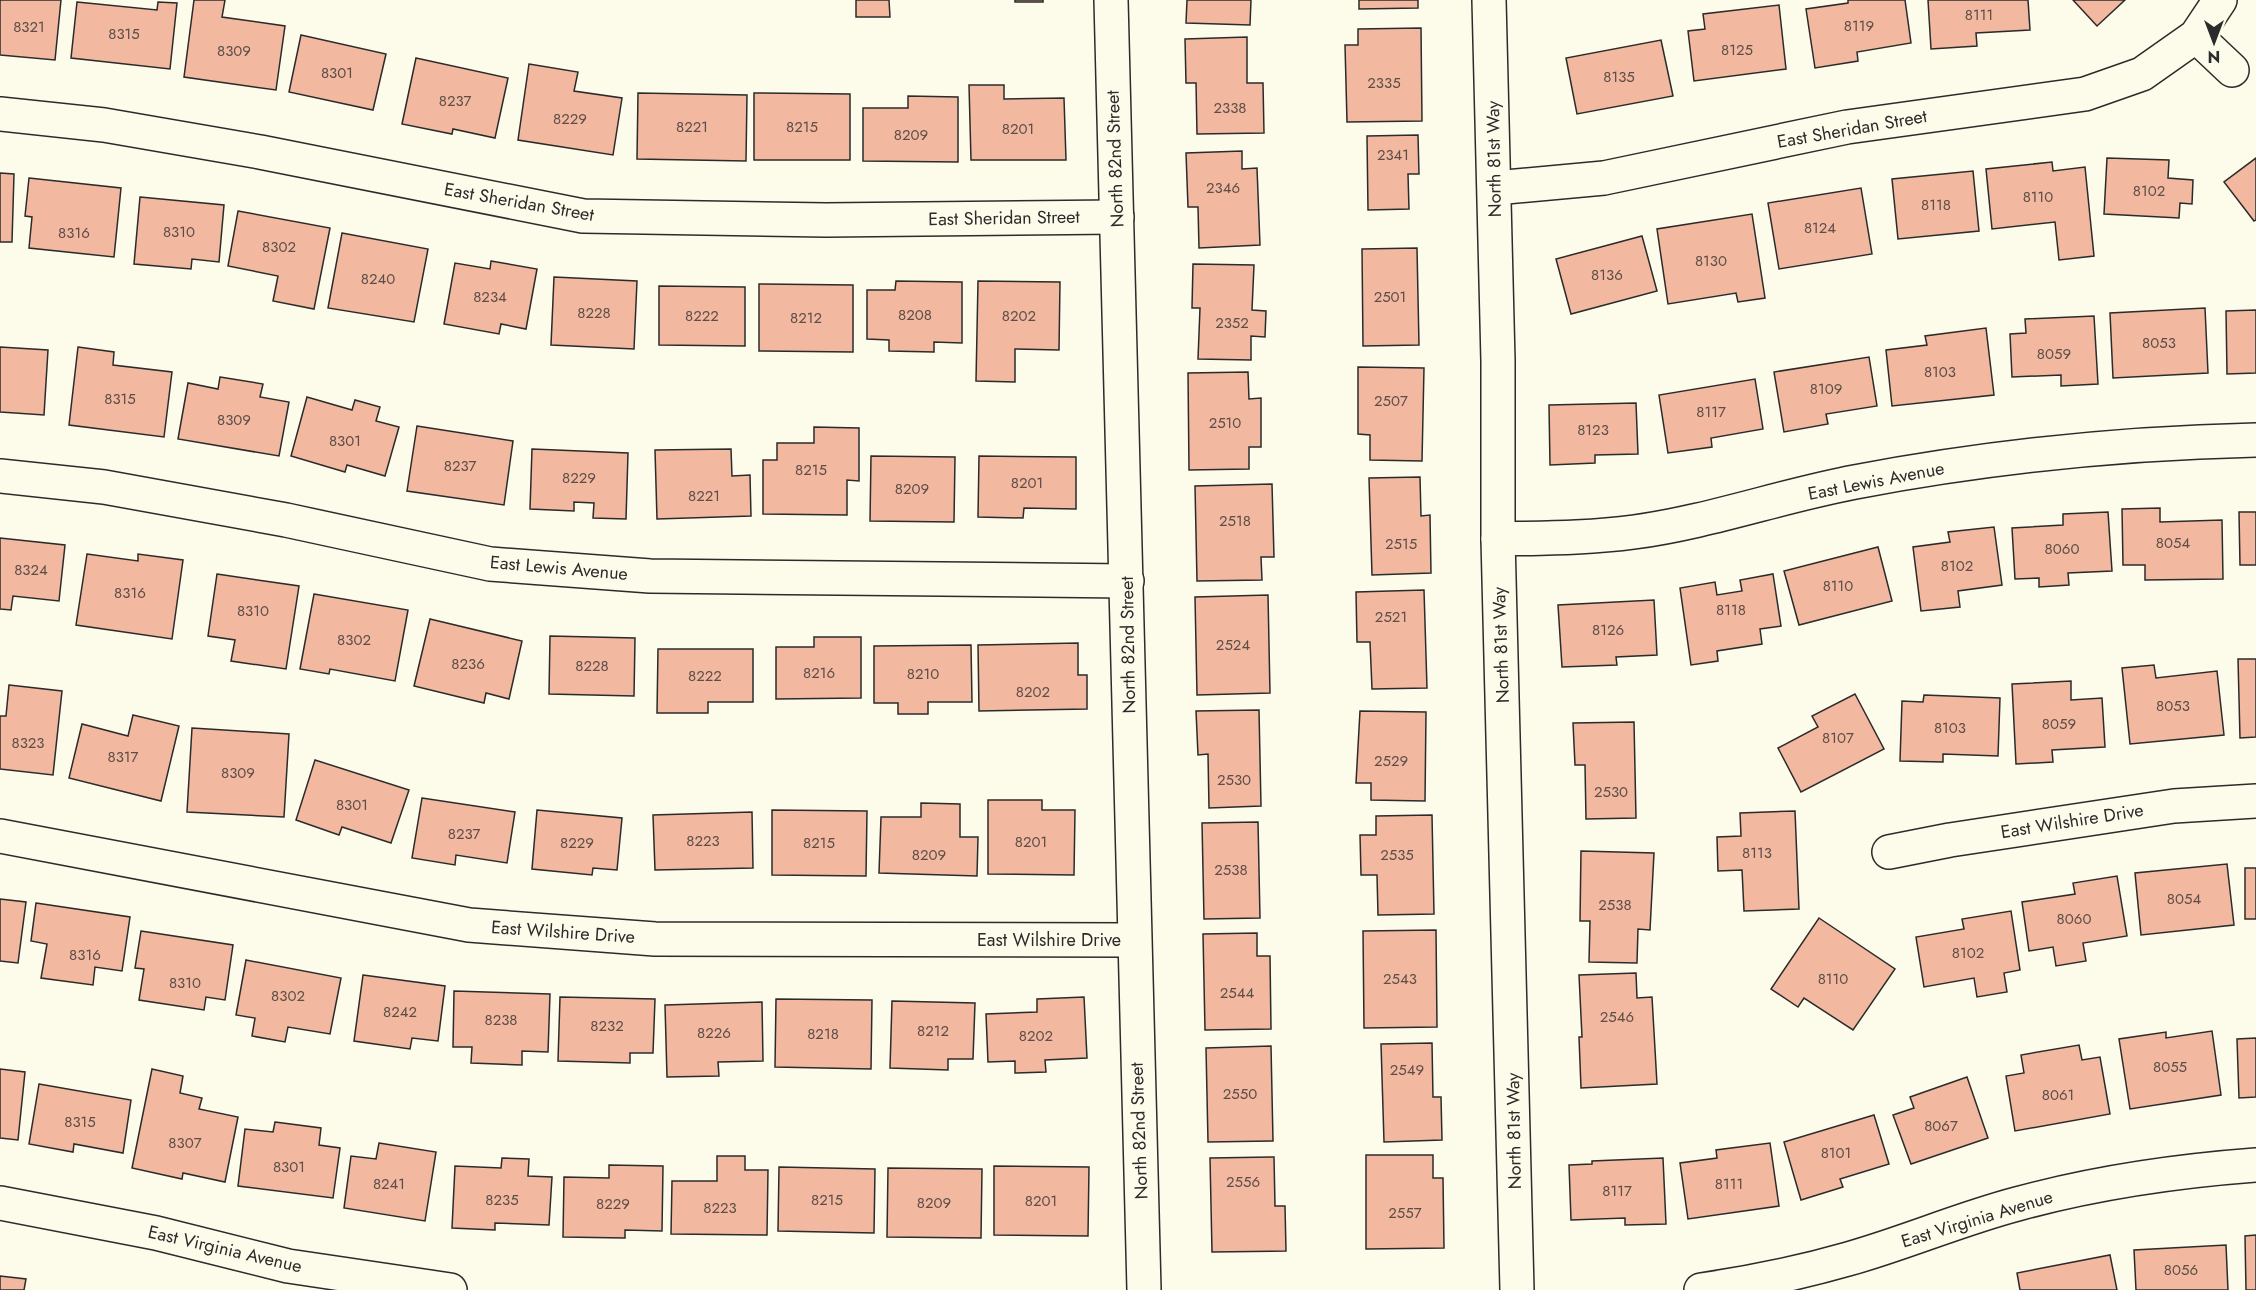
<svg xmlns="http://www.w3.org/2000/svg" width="2256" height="1290" font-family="Jost,sans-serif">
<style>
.building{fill:#f2b8a0;stroke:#2b2b2b;stroke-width:1.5}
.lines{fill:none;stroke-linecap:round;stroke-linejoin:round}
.minor-casing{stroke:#2b2b2b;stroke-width:36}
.minor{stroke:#fdfbea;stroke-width:33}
.labels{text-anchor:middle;stroke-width:4.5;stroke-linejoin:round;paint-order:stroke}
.number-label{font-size:15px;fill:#5d4e48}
.street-label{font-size:18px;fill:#2b2b2b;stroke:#fdfbea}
</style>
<rect width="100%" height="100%" fill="#fdfbea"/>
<g class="building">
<polygon points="0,0 61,0 55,60 0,55"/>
<polygon points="194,0 225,0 222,17 285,26 276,90 184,77"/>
<polygon points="856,0 889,0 890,17 856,17"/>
<rect x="1015" y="0" width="28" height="2"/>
<polygon points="1187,0 1251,0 1250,25 1186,23"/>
<polygon points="1359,0 1418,0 1418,8 1359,9"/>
<polygon points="1848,0 1905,0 1911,43 1857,52 1858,61 1815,68 1806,9 1848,3"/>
<polygon points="1928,0 2028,0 2030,30 1976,33 1977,46 1931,49"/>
<polygon points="2073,0 2125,0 2097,26"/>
<polygon points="77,2 157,10 158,2 177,3 170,69 71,58"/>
<polygon points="1779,5 1786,69 1694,81 1688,31 1705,29 1703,14"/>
<polygon points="1421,28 1422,121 1347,122 1345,45 1358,45 1358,29"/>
<polygon points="301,35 386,54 373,110 289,92"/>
<polygon points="1247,37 1247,83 1263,83 1264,133 1197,134 1196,83 1186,83 1185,39"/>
<polygon points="1661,40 1673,96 1577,114 1566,58"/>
<polygon points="416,58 508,78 495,138 453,129 452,134 402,124"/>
<polygon points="529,64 578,72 574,91 622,98 613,155 518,140"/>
<polygon points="969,85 1004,85 1004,99 1064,98 1066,160 971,160"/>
<polygon points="638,93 747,95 746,161 637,159"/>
<polygon points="754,93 850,94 850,160 754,160"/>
<polygon points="908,96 958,97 958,162 863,161 863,108 908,108"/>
<polygon points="1418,135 1419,174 1408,174 1409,209 1368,210 1367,136"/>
<polygon points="1242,151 1242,169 1257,168 1260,245 1199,248 1198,207 1188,207 1186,153"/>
<polygon points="2107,158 2169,160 2168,178 2193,180 2192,204 2180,203 2179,218 2104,214"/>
<polygon points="2256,158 2256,220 2254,221 2224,182"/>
<polygon points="2052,162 2053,171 2085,167 2094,256 2059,260 2055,222 1992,229 1986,169"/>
<polygon points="1973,171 1979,231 1898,239 1892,179"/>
<polygon points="0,173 14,174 12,242 0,242"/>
<polygon points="29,178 121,188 114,257 29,248 32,217 25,216"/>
<polygon points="1861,188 1872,254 1779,269 1768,203"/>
<polygon points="140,197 224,205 219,262 192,259 191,269 134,264"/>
<polygon points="238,211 330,228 314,309 273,301 278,276 228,266"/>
<polygon points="1752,214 1765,298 1738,302 1736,293 1668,304 1657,229"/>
<polygon points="342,233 428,249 414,322 328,308"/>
<polygon points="1642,236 1657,291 1571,314 1556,259"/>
<polygon points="1417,248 1419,345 1363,346 1362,249"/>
<polygon points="491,261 537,269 526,329 501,324 499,334 444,324 455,263 490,269"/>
<polygon points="1193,264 1254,265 1252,310 1266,311 1265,337 1251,336 1251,360 1198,359 1200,308 1192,308"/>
<polygon points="554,277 637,281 634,349 551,345"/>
<polygon points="896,281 962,282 962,343 934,342 934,352 889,351 889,340 867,339 867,290 895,290"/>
<polygon points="978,281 1060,282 1059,350 1015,349 1015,382 976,381"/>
<polygon points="759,284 853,285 853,352 759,351"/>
<polygon points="659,286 745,287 745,346 659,345"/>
<polygon points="2205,308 2208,373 2113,378 2110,313"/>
<polygon points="2256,310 2256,373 2227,374 2226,311"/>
<polygon points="2094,316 2098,384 2061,386 2061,375 2012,377 2010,334 2026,333 2025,319"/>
<polygon points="1986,328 1994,395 1892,406 1886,350 1927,345 1925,336"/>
<polygon points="0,347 48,350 44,415 0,412"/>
<polygon points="78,347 114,352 113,365 172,372 164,437 69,425"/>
<polygon points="1869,357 1877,406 1826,414 1828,424 1784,432 1774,372"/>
<polygon points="1358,367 1424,368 1422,461 1370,460 1370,435 1358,434"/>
<polygon points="1248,372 1249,399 1261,398 1261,447 1249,447 1249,469 1189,470 1188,373"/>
<polygon points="220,377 263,384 260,397 289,402 279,456 178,439 188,383 218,389"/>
<polygon points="1755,379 1763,429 1711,438 1712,447 1668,453 1659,395"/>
<polygon points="307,397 352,410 355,400 380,407 376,421 399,427 385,476 347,465 345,472 291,456"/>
<polygon points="1636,403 1638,454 1595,455 1595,463 1550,465 1549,405"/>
<polygon points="417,426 513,441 504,505 407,491"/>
<polygon points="814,427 859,428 859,481 847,480 847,515 763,514 763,460 777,460 777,443 814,443"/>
<polygon points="532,449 628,453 626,519 593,518 594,503 574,502 574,511 530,509"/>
<polygon points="731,449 732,476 750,475 751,516 657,519 655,450"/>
<polygon points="871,456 955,457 954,522 870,521"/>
<polygon points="979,456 1076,457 1076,509 1024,508 1023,518 978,517"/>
<polygon points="1420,477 1421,516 1430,515 1431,573 1372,575 1369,478"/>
<polygon points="1272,484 1274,557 1261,557 1262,580 1197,581 1195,486"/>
<polygon points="2160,508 2160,522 2222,520 2223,579 2145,580 2145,565 2123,565 2122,509"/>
<polygon points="2108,512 2112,571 2068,573 2069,585 2039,587 2039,578 2015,579 2012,528 2063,525 2063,514"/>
<polygon points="2239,512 2256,512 2256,565 2240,565"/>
<polygon points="1994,527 2002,585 1958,591 1960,607 1921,611 1913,547 1950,542 1948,532"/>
<polygon points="0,538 65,545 59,601 13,596 11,610 0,609"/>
<polygon points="1878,547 1892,601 1799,625 1784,571"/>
<polygon points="87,554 138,561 138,554 183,560 172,639 76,625"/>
<polygon points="217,574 299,586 286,669 231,661 235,640 208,636"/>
<polygon points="1773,574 1781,626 1760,629 1762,644 1717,651 1718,661 1691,665 1680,588 1715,582 1717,595 1742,591 1740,580"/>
<polygon points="1424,590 1427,688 1372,689 1370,642 1357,642 1356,592"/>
<polygon points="314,594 408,610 395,681 330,669 329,674 300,669"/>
<polygon points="1268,595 1270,693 1197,695 1195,597"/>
<polygon points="1654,600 1657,655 1616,657 1617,665 1562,667 1558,605"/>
<polygon points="430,619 522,641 509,699 486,693 484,703 414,686"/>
<polygon points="550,636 635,638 634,696 549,694"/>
<polygon points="814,637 861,637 861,698 776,699 776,647 814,647"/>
<polygon points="1078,643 1078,675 1087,675 1087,709 979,711 978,645"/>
<polygon points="971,645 972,702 928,702 928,714 898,714 898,703 874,703 874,646"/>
<polygon points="658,649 753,649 753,702 708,702 708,713 657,713"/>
<polygon points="2238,659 2256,659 2256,737 2240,738"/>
<polygon points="2154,665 2156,678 2217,671 2224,735 2130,744 2122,668"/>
<polygon points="2071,681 2071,700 2102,698 2105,747 2052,750 2053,762 2016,764 2012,684"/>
<polygon points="9,685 62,691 53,775 0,769 0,716 6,716"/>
<polygon points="1855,694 1884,749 1801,792 1778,748 1818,727 1812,716"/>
<polygon points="1924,695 2000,698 1998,756 1943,754 1943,762 1900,761 1902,701 1923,702"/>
<polygon points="1259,710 1261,806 1209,808 1208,754 1198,755 1196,711"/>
<polygon points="1360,711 1426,712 1425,801 1371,800 1371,783 1356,783"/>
<polygon points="133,715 179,726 161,801 69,778 82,724 128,736"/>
<polygon points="1634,722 1636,818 1586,819 1585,765 1575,765 1573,723"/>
<polygon points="192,728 289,734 284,817 187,812"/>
<polygon points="315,760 409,790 391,843 342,827 339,835 296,820"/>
<polygon points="422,798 515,812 507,863 456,855 455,865 412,858"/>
<polygon points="988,800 1042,800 1042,810 1075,810 1074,875 988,874"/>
<polygon points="921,803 960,804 960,837 978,837 977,876 879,873 881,817 921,817"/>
<polygon points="537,810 622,818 617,870 593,868 592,875 532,869"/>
<polygon points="772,810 867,811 866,876 772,875"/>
<polygon points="1795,811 1799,909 1744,911 1742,870 1718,871 1717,837 1741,836 1740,813"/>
<polygon points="752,812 753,868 655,870 653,815"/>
<polygon points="1432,815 1434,914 1378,915 1377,875 1361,875 1360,835 1376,835 1376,816"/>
<polygon points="1258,822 1260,918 1204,919 1202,823"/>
<polygon points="1581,851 1654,853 1650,930 1638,929 1637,963 1589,962 1590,921 1580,921"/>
<polygon points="2227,864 2234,925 2141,935 2135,873"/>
<rect x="2245" y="868" width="11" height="51"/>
<polygon points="2117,876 2127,936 2083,943 2086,961 2056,966 2053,947 2029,951 2022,902 2075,894 2073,883"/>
<polygon points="0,899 26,902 18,963 0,961"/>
<polygon points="36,903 130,917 122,971 95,967 93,985 41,978 47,944 31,941"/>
<polygon points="2011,911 2020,970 2004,973 2007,992 1977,997 1974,978 1924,987 1916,937 1964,929 1962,919"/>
<polygon points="1819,918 1895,969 1853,1030 1804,998 1798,1007 1771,989"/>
<polygon points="1436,930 1437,1027 1364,1028 1363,931"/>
<polygon points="141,931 233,945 225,1000 206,997 204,1010 139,1000 144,969 135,968"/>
<polygon points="1257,933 1257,956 1270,956 1271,1029 1205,1030 1203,934"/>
<polygon points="246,960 341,978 330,1034 288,1027 285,1042 252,1036 255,1018 236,1015"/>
<polygon points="1636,973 1637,998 1652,997 1657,1084 1581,1088 1579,1037 1582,1037 1579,975"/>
<polygon points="363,975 445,986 438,1041 412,1038 410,1049 354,1041"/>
<polygon points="454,991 550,994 548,1052 522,1051 522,1065 471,1063 472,1047 453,1047"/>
<polygon points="560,997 655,999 653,1053 630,1053 630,1063 558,1061"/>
<polygon points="1084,997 1087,1058 1045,1060 1046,1072 1015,1073 1015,1061 988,1062 986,1014 1037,1012 1037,999"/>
<polygon points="776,999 872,1000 871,1069 775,1067"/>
<polygon points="892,1001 975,1003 973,1059 948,1059 948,1070 890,1068"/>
<polygon points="762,1002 763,1061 718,1062 719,1076 667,1077 665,1005"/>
<polygon points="2212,1031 2221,1095 2130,1109 2119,1039 2166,1032 2166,1038"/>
<polygon points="2256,1038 2256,1097 2239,1098 2237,1039"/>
<polygon points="1432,1043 1433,1097 1441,1097 1442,1140 1384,1142 1381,1044"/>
<polygon points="2079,1045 2082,1060 2100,1057 2110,1114 2015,1131 2006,1076 2024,1073 2021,1055"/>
<polygon points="1271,1046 1273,1141 1208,1142 1206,1048"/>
<polygon points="0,1069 25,1072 18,1140 0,1138"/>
<polygon points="152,1069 183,1076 180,1093 202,1098 199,1109 238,1117 225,1182 183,1173 182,1179 132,1168"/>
<polygon points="1967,1077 1988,1138 1911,1164 1893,1115 1914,1108 1910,1097"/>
<polygon points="39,1084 131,1100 123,1153 74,1144 73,1152 29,1144"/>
<polygon points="1874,1115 1889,1164 1840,1179 1843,1187 1801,1200 1784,1142"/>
<polygon points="275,1122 321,1128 319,1145 340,1148 333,1198 238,1186 245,1129 273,1132"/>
<polygon points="379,1143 436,1152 425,1221 344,1208 351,1156 376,1159"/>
<polygon points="1770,1143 1779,1206 1688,1219 1680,1163 1717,1158 1716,1150"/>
<polygon points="1366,1155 1433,1155 1433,1178 1443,1178 1444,1248 1366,1249"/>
<polygon points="717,1156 745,1156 745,1170 768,1170 767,1235 671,1234 672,1181 717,1181"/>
<polygon points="1274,1157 1275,1206 1285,1206 1286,1251 1212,1252 1210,1158"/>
<polygon points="502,1158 529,1159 528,1176 552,1177 549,1225 495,1223 495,1230 452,1228 455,1166 501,1168"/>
<polygon points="1663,1158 1666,1224 1625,1225 1625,1218 1571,1220 1569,1165 1592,1164 1592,1161"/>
<polygon points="609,1165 663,1166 662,1231 625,1230 625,1238 563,1237 564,1177 609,1178"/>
<polygon points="994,1166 1089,1167 1088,1236 994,1235"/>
<polygon points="779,1167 875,1169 874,1233 778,1231"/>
<polygon points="888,1168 982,1169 981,1238 887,1237"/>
<polygon points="2256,1235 2256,1290 2246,1290 2245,1236"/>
<polygon points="2226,1245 2228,1290 2136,1290 2134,1250"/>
<polygon points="2110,1255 2117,1290 2020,1290 2017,1273"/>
<polygon points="0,1276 26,1279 24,1290 0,1290"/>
</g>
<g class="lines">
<g class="minor-casing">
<g id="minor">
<polyline points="1111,0 1144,1290"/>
<polyline points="1489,0 1498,361 1498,539 1517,1290"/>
<polyline points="2196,36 2232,70"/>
<polyline points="0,114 104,125 260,152 583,216 826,220 1117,217"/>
<polyline points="1495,188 1604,178 1847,127 2085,94 2142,74 2196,36 2220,0"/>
<polyline points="0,476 104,487 286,520 490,564 650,576 1127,581"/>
<path d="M 1498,539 C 1543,538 1590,538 1634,532 C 1709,522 1781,496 1855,482 C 1987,457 2122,443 2256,440"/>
<polyline points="0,836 469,925 655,939 1134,940"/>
<polyline points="1889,852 1950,840 2174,806 2256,801"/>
<polyline points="0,1203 156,1233 288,1266 450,1290"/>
<path d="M 1701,1290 C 1751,1283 1799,1273 1848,1259 C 1905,1243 1960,1219 2017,1204 C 2094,1183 2176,1171 2256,1165"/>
</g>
</g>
<use href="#minor" class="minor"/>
</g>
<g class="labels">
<g class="number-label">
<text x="1979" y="20">8111</text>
<text x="1859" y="31">8119</text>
<text x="29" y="32">8321</text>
<text x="124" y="39">8315</text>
<text x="1737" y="55">8125</text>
<text x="234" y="56">8309</text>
<text x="337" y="78">8301</text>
<text x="1619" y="82">8135</text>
<text x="1384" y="88">2335</text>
<text x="455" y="106">8237</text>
<text x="1230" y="113">2338</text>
<text x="570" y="124">8229</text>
<text x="692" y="132">8221</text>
<text x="802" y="132">8215</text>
<text x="1018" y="134">8201</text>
<text x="911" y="140">8209</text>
<text x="1393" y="160">2341</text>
<text x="1223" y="193">2346</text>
<text x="2149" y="196">8102</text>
<text x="2038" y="202">8110</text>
<text x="1936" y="210">8118</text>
<text x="1820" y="233">8124</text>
<text x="179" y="237">8310</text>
<text x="74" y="238">8316</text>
<text x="279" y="252">8302</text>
<text x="1711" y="266">8130</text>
<text x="1607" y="280">8136</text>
<text x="378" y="284">8240</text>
<text x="490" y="302">8234</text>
<text x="1390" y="302">2501</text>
<text x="594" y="318">8228</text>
<text x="915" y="320">8208</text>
<text x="702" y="321">8222</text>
<text x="1019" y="321">8202</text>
<text x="806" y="323">8212</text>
<text x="1232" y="328">2352</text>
<text x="2159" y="348">8053</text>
<text x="2054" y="359">8059</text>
<text x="1940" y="377">8103</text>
<text x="1826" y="394">8109</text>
<text x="120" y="404">8315</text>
<text x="1391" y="406">2507</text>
<text x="1711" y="417">8117</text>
<text x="234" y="425">8309</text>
<text x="1225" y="428">2510</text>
<text x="1593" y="435">8123</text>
<text x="345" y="446">8301</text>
<text x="460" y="471">8237</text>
<text x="811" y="475">8215</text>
<text x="579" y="483">8229</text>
<text x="1027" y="488">8201</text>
<text x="912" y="494">8209</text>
<text x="704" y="501">8221</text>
<text x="1235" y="526">2518</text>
<text x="2173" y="548">8054</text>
<text x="1401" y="549">2515</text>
<text x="2062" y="554">8060</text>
<text x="1957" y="571">8102</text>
<text x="31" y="575">8324</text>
<text x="1838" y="591">8110</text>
<text x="130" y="598">8316</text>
<text x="1731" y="615">8118</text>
<text x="253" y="616">8310</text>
<text x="1391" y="622">2521</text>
<text x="1608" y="635">8126</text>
<text x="354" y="645">8302</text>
<text x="1233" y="650">2524</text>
<text x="468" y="669">8236</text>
<text x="592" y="671">8228</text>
<text x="819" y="678">8216</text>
<text x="923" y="679">8210</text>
<text x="705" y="681">8222</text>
<text x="1033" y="697">8202</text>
<text x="2173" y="711">8053</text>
<text x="2059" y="729">8059</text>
<text x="1950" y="733">8103</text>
<text x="1838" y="743">8107</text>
<text x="28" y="748">8323</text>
<text x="123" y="762">8317</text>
<text x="1391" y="766">2529</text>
<text x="238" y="778">8309</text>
<text x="1234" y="785">2530</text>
<text x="1611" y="797">2530</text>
<text x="352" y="810">8301</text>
<text x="464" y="839">8237</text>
<text x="703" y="846">8223</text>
<text x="1031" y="847">8201</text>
<text x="577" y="848">8229</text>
<text x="819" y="848">8215</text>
<text x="1757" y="858">8113</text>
<text x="929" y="860">8209</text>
<text x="1397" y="860">2535</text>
<text x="1231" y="875">2538</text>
<text x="2184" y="904">8054</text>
<text x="1615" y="910">2538</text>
<text x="2074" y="924">8060</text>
<text x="1968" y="958">8102</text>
<text x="85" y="960">8316</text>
<text x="1400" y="984">2543</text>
<text x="1833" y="984">8110</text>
<text x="185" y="988">8310</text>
<text x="1237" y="998">2544</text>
<text x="288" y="1001">8302</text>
<text x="400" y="1017">8242</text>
<text x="1617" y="1022">2546</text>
<text x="501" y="1025">8238</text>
<text x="607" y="1031">8232</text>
<text x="933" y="1036">8212</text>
<text x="714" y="1038">8226</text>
<text x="823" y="1039">8218</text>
<text x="1036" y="1041">8202</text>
<text x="2170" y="1072">8055</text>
<text x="1407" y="1075">2549</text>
<text x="1240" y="1099">2550</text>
<text x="2058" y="1100">8061</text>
<text x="80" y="1127">8315</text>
<text x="1941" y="1131">8067</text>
<text x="185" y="1148">8307</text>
<text x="1836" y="1158">8101</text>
<text x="289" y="1172">8301</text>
<text x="1243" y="1187">2556</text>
<text x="389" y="1189">8241</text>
<text x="1729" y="1189">8111</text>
<text x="1617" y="1196">8117</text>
<text x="502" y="1205">8235</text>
<text x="827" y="1205">8215</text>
<text x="1041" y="1206">8201</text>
<text x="934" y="1208">8209</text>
<text x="613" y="1209">8229</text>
<text x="720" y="1213">8223</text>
<text x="1405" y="1218">2557</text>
<text x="2181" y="1275">8056</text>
</g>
<g class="street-label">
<text transform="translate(1852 129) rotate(-10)" y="6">East Sheridan Street</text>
<text transform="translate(1115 159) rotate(-92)" y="6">North 82nd Street</text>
<text transform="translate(1494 159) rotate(-91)" y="6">North 81st Way</text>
<text transform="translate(519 202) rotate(10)" y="6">East Sheridan Street</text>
<text transform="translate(1004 218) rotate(-1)" y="6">East Sheridan Street</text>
<text transform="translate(1876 481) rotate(-11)" y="6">East Lewis Avenue</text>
<text transform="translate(559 568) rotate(5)" y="6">East Lewis Avenue</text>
<text transform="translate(1128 645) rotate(-91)" y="6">North 82nd Street</text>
<text transform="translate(1501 645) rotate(-92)" y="6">North 81st Way</text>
<text transform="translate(2072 821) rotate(-9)" y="6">East Wilshire Drive</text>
<text transform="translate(563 932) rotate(4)" y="6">East Wilshire Drive</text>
<text x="1049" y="946">East Wilshire Drive</text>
<text transform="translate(1139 1131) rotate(-92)" y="6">North 82nd Street</text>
<text transform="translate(1514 1131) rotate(-91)" y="6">North 81st Way</text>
<text transform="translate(1977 1219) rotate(-17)" y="6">East Virginia Avenue</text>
<text transform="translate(225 1249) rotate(13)" y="6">East Virginia Avenue</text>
</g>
</g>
<g transform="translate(2214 42) rotate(180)" stroke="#fdfbea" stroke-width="4.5" paint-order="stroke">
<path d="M0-4.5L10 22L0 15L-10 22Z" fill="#2b2b2b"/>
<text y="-9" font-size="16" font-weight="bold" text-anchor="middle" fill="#2b2b2b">N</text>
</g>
</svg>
